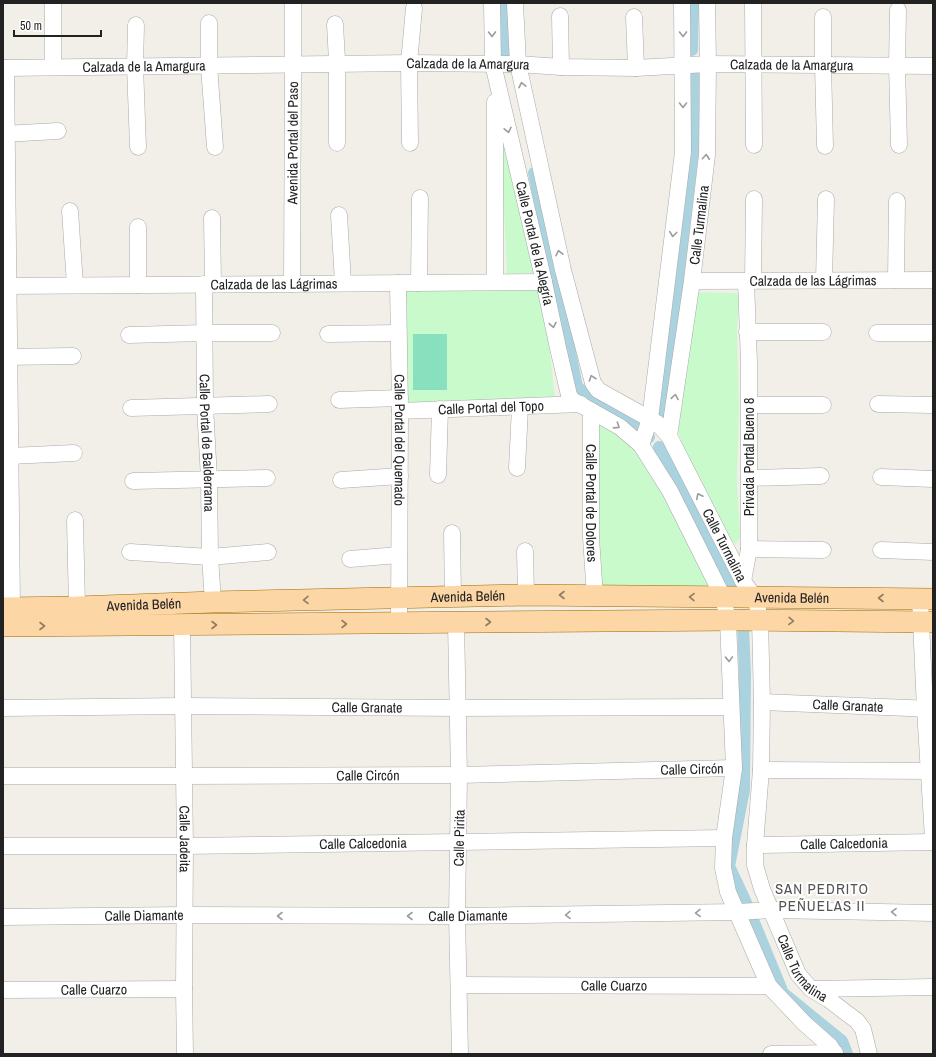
<svg xmlns="http://www.w3.org/2000/svg" width="936" height="1057" font-family="'Archivo Narrow',sans-serif">
<style>
.park{fill:#c8facc}
.pitch{fill:#88e0be}
.lines{fill:none;stroke-linecap:round;stroke-linejoin:round}
.canal{stroke:#aad3df;stroke-width:12}
.minor-casing{stroke:#a9a9a9;stroke-width:17}
.major-casing{stroke:#a06b00;stroke-width:22}
.minor{stroke:#fff;stroke-width:16}
.major{stroke:#fcd6a4;stroke-width:21}
.oneway{stroke:#9c9c9c}
.oneway2{stroke:#8f7c63}
.labels{text-anchor:middle;stroke-width:4;stroke-linejoin:round;paint-order:stroke}
.street-label{font-size:14px;fill:#222;stroke:#fff}
.neighbourhood-label{font-size:15px;letter-spacing:1px;fill:#555;stroke:#fff}
</style>
<rect width="100%" height="100%" fill="#f2efe9"/>
<g class="park">
<polygon points="499,107 537,273 507,274"/>
<polygon points="543,285 555,399 398,406 398,287"/>
<polygon points="693,292 739,293 737,334 739,408 737,481 740,537 736,544 729,538 682,444 678,431"/>
<polygon points="594,419 641,448 711,589 599,588"/>
</g>
<rect class="pitch" x="413" y="334" width="34" height="56"/>
<g class="lines">
<g class="canal">
<polyline points="504,3 507,60"/>
<polyline points="692,50 693,3"/>
<polyline points="534,173 577,387 649,437"/>
<polyline points="661,423 693,150 693,75"/>
<polyline points="659,447 737,593"/>
<polyline points="743,626 745,674 744,790 729,866 744,898 783,993 842,1041 847,1054"/>
</g>
<g class="minor-casing">
<g id="minor">
<polyline points="53,3 53,67"/>
<path id="s1" d="M 492,3 L 493,64 L 544,282 L 558,348 L 569,395 L 572,400 L 620,427 L 641,445 L 670,491 L 723,597 L 728,620 L 734,768 L 724,838 L 723,868 L 728,892 L 769,986 L 804,1023 L 830,1046 L 835,1054"/>
<polyline points="515,3 518,64 563,270 593,383 598,390 657,423 669,436"/>
<path id="s2" d="M 707,3 L 708,64 L 707,155 L 692,281 L 669,436 L 743,581 L 755,598 L 757,605 L 760,620 L 762,702 L 761,770 L 755,845 L 755,865 L 762,889 L 798,974 L 811,989 L 828,999 L 857,1021 L 863,1029 L 869,1054"/>
<polyline points="753,3 754,145"/>
<polyline points="898,10 897,65 899,145"/>
<polyline points="560,16 561,67"/>
<polyline points="634,17 636,68"/>
<polyline points="823,17 823,65 825,146"/>
<polyline points="209,23 209,66 215,147"/>
<polyline points="335,24 337,61 337,143"/>
<polyline points="136,25 135,66 138,147"/>
<path id="s3" d="M 3,68 L 409,63 L 518,64 L 561,67 L 636,68 L 708,64 L 933,66"/>
<polyline points="6,68 12,608"/>
<polyline points="495,102 495,282"/>
<polyline points="3,134 58,131"/>
<polyline points="410,143 409,63 414,8"/>
<polyline points="70,211 75,285"/>
<polyline points="339,215 343,283"/>
<polyline points="212,218 213,284"/>
<polyline points="824,280 826,199"/>
<polyline points="896,280 897,201"/>
<path id="s4" d="M 692,281 L 933,280"/>
<polyline points="753,281 754,199"/>
<path id="s5" d="M 398,283 L 400,411 L 399,623"/>
<polyline points="419,283 420,198"/>
<path id="s6" d="M 204,284 L 205,406 L 209,479 L 210,557 L 213,602"/>
<path id="s7" d="M 292,284 L 293,65 L 293,3"/>
<polyline points="138,285 138,227"/>
<path id="s8" d="M 3,286 L 544,282"/>
<polyline points="747,332 823,332"/>
<polyline points="877,333 933,333"/>
<polyline points="328,334 398,333"/>
<polyline points="129,335 204,333 272,333"/>
<polyline points="3,357 73,356"/>
<polyline points="339,400 400,398"/>
<polyline points="878,404 933,405"/>
<polyline points="750,405 823,405"/>
<polyline points="131,408 269,404"/>
<path id="s9" d="M 400,411 L 581,404"/>
<path id="s10" d="M 591,411 L 591,538 L 595,596"/>
<polyline points="641,445 650,419 683,152 682,3"/>
<polyline points="10,456 74,453"/>
<polyline points="517,468 520,407"/>
<polyline points="438,475 440,409"/>
<polyline points="881,477 933,479"/>
<polyline points="749,478 821,476"/>
<polyline points="341,480 400,476"/>
<polyline points="133,481 267,478"/>
<polyline points="75,520 77,607"/>
<polyline points="452,533 453,597"/>
<polyline points="749,549 823,550"/>
<polyline points="881,550 933,552"/>
<polyline points="525,551 526,595"/>
<polyline points="130,552 210,557 268,552"/>
<polyline points="350,559 399,555"/>
<polyline points="743,581 749,549 749,363 746,281"/>
<polyline points="920,599 925,709 933,838"/>
<polyline points="456,623 459,775 457,916 460,1054"/>
<path id="s11" d="M 182,625 L 185,846 L 184,989 L 185,1054"/>
<path id="s12" d="M 762,702 L 933,709"/>
<path id="s13" d="M 3,708 L 183,706 L 457,708 L 731,707"/>
<polyline points="761,770 933,771"/>
<path id="s14" d="M 3,776 L 183,776 L 459,775 L 734,768"/>
<path id="s15" d="M 755,845 L 933,842"/>
<path id="s16" d="M 3,846 L 185,846 L 724,838"/>
<path id="s17" d="M 3,917 L 185,915 L 457,916 L 737,912 L 772,910 L 933,913"/>
<path id="s18" d="M 459,985 L 769,986"/>
<polyline points="813,989 933,987"/>
<path id="s19" d="M 3,990 L 184,989"/>
<polyline points="771,1054 835,1053"/>
</g>
</g>
<g class="major-casing">
<g id="major">
<path id="s20" d="M 3,608 L 77,607 L 213,602 L 526,595 L 933,599"/>
<polyline points="3,626 733,620 933,622"/>
</g>
</g>
<use href="#minor" class="minor"/>
<use href="#major" class="major"/>
</g>
<defs><path id="oneway-chevron" d="M-2-3.5L2.5 0L-2 3.5" fill="none" stroke-width="1.6" stroke-linecap="round" stroke-linejoin="round"/></defs>
<g class="oneway">
<use href="#oneway-chevron" transform="translate(492 34) rotate(89)"/>
<use href="#oneway-chevron" transform="translate(683 34) rotate(89)"/>
<use href="#oneway-chevron" transform="translate(522 85) rotate(-102)"/>
<use href="#oneway-chevron" transform="translate(683 105) rotate(90)"/>
<use href="#oneway-chevron" transform="translate(508 130) rotate(77)"/>
<use href="#oneway-chevron" transform="translate(706 157) rotate(-85)"/>
<use href="#oneway-chevron" transform="translate(673 234) rotate(97)"/>
<use href="#oneway-chevron" transform="translate(559 253) rotate(-102)"/>
<use href="#oneway-chevron" transform="translate(553 325) rotate(79)"/>
<use href="#oneway-chevron" transform="translate(592 378) rotate(-109)"/>
<use href="#oneway-chevron" transform="translate(675 397) rotate(-81)"/>
<use href="#oneway-chevron" transform="translate(617 426) rotate(33)"/>
<use href="#oneway-chevron" transform="translate(699 496) rotate(-117)"/>
<use href="#oneway-chevron" transform="translate(729 659) rotate(88)"/>
<use href="#oneway-chevron" transform="translate(894 912) rotate(-179)"/>
<use href="#oneway-chevron" transform="translate(698 913) rotate(179)"/>
<use href="#oneway-chevron" transform="translate(568 915) rotate(179)"/>
<use href="#oneway-chevron" transform="translate(280 916) rotate(-180)"/>
<use href="#oneway-chevron" transform="translate(410 916) rotate(-180)"/>
</g>
<g class="oneway2">
<use href="#oneway-chevron" transform="translate(562 595) rotate(-180)"/>
<use href="#oneway-chevron" transform="translate(692 597) rotate(-179)"/>
<use href="#oneway-chevron" transform="translate(881 598) rotate(-180)"/>
<use href="#oneway-chevron" transform="translate(306 600) rotate(179)"/>
<use href="#oneway-chevron" transform="translate(791 621) rotate(1)"/>
<use href="#oneway-chevron" transform="translate(488 622)"/>
<use href="#oneway-chevron" transform="translate(344 624)"/>
<use href="#oneway-chevron" transform="translate(214 625)"/>
<use href="#oneway-chevron" transform="translate(42 626)"/>
</g>
<g class="labels">
<g class="street-label">
<text dy="5" stroke="none"><textPath href="#s3" startOffset="465">Calzada de la Amargura</textPath></text>
<text dy="5" stroke="none"><textPath href="#s3" startOffset="789">Calzada de la Amargura</textPath></text>
<text dy="5" stroke="none"><textPath href="#s3" startOffset="141">Calzada de la Amargura</textPath></text>
<text dy="5" stroke="none"><textPath href="#s7" startOffset="141">Avenida Portal del Paso</textPath></text>
<text transform="translate(699 225) rotate(-83)" y="5">Calle Turmalina</text>
<text dy="5" stroke="none"><textPath href="#s1" startOffset="245">Calle Portal de la Alegría</textPath></text>
<text dy="5" stroke="none"><textPath href="#s4" startOffset="121">Calzada de las Lágrimas</textPath></text>
<text dy="5" stroke="none"><textPath href="#s8" startOffset="271">Calzada de las Lágrimas</textPath></text>
<text dy="5" stroke="none"><textPath href="#s9" startOffset="91">Calle Portal del Topo</textPath></text>
<text dy="5" stroke="none"><textPath href="#s5" startOffset="157">Calle Portal del Quemado</textPath></text>
<text dy="5" stroke="none"><textPath href="#s6" startOffset="159">Calle Portal de Balderrama</textPath></text>
<text transform="translate(749 457) rotate(-90)" y="5">Privada Portal Bueno 8</text>
<text dy="5" stroke="none"><textPath href="#s10" startOffset="92">Calle Portal de Dolores</textPath></text>
<text dy="5" stroke="none"><textPath href="#s2" startOffset="558">Calle Turmalina</textPath></text>
<text dy="5" stroke="none"><textPath href="#s20" startOffset="465">Avenida Belén</textPath></text>
<text dy="5" stroke="none"><textPath href="#s20" startOffset="789">Avenida Belén</textPath></text>
<text dy="5" stroke="none"><textPath href="#s20" startOffset="141">Avenida Belén</textPath></text>
<text dy="5" stroke="none"><textPath href="#s12" startOffset="86">Calle Granate</textPath></text>
<text dy="5" stroke="none"><textPath href="#s13" startOffset="364">Calle Granate</textPath></text>
<text dy="5" stroke="none"><textPath href="#s14" startOffset="689">Calle Circón</textPath></text>
<text dy="5" stroke="none"><textPath href="#s14" startOffset="365">Calle Circón</textPath></text>
<text transform="translate(459 838) rotate(-89)" y="5">Calle Pirita</text>
<text dy="5" stroke="none"><textPath href="#s11" startOffset="214">Calle Jadeita</textPath></text>
<text dy="5" stroke="none"><textPath href="#s15" startOffset="89">Calle Calcedonia</textPath></text>
<text dy="5" stroke="none"><textPath href="#s16" startOffset="360">Calle Calcedonia</textPath></text>
<text dy="5" stroke="none"><textPath href="#s17" startOffset="141">Calle Diamante</textPath></text>
<text dy="5" stroke="none"><textPath href="#s17" startOffset="465">Calle Diamante</textPath></text>
<text dy="5" stroke="none"><textPath href="#s2" startOffset="1002">Calle Turmalina</textPath></text>
<text dy="5" stroke="none"><textPath href="#s18" startOffset="155">Calle Cuarzo</textPath></text>
<text dy="5" stroke="none"><textPath href="#s19" startOffset="91">Calle Cuarzo</textPath></text>
</g>
<g class="neighbourhood-label">
<text x="822" y="894">SAN PEDRITO<tspan x="822" dy="17">PEÑUELAS II</tspan></text>
</g>
</g>
<rect width="936" height="1057" fill="none" stroke="#222222" stroke-width="8"/>
<path d="M14 30v6h87v-6" fill="none" stroke="#222222" stroke-width="2"/>
<text x="20" y="30" font-size="12" fill="#222222" stroke="#ffffff" stroke-width="3" paint-order="stroke">50 m</text>
</svg>
